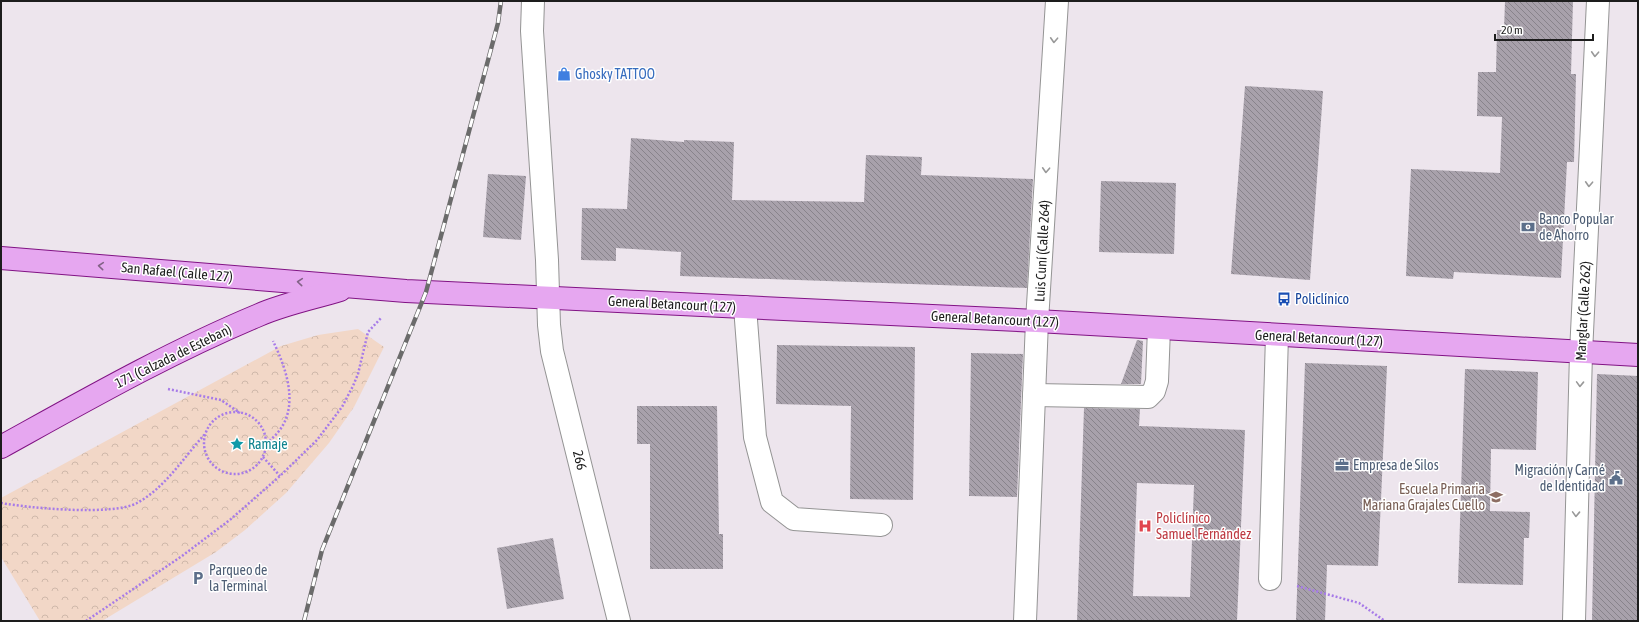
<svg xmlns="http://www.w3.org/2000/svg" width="1639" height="622" font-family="'Asap Condensed',sans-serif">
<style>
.park{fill:url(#park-crowns)}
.building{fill:url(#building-back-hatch);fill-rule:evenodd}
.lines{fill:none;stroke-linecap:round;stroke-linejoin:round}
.minor-casing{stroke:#949494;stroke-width:24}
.major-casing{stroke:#811384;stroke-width:24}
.path{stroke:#a77be8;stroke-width:2.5;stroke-dasharray:2 2;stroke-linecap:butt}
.minor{stroke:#fff;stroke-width:22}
.major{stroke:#e6a7f0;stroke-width:22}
.rail-casing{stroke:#6b6b6b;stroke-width:4.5}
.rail{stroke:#fff;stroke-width:3;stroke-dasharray:9;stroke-linecap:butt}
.oneway{stroke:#999}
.oneway2{stroke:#826286}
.labels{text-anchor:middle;stroke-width:3;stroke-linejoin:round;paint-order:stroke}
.shop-label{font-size:14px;fill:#366cbe;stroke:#fff;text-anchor:start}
.service-label{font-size:14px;fill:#4e5e75;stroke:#fff;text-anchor:start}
.street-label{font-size:14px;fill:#1d1d1d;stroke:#fff}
.transit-label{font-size:14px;fill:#164399;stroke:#fff;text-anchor:start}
.culture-label{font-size:14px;fill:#0d838f;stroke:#fff;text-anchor:start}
.education-label{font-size:14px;fill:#785e54;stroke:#fff;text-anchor:end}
.health-label{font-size:14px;fill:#be3a42;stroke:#fff;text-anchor:start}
</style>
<defs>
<pattern id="park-crowns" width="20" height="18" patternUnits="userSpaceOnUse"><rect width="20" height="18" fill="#f2d7c7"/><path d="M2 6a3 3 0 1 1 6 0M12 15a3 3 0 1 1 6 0" fill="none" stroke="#cfb8aa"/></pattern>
<pattern id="building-back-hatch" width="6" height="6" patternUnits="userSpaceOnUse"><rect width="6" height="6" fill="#a8a1ab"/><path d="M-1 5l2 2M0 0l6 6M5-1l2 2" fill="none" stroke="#88838b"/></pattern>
</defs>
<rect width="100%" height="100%" fill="#ede5ed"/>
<polygon class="park" points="358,329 384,347 354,407 329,443 286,493 245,530 216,552 102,621 40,621 1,557 1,498 281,346 318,335"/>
<g class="building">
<polygon points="1505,1 1573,1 1571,74 1576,74 1574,162 1567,162 1561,278 1454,272 1453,279 1406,276 1411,169 1500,173 1502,117 1477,116 1478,72 1496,72 1497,30 1504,30"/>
<polygon points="1245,86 1323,91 1310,280 1231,274"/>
<polygon points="631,138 684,142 684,140 734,142 732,200 864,202 866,155 922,157 921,175 1033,179 1027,288 680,276 681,252 616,248 616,261 581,260 582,208 627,209"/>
<polygon points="488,174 526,176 521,240 483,237"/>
<polygon points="1101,181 1176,183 1174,254 1099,252"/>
<polygon points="1137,340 1143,341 1141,384 1121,384"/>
<polygon points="777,345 915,347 913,500 850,499 851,406 776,404"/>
<polygon points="971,353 1023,354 1017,497 969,496"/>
<polygon points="1305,363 1387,366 1378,566 1327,565 1325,621 1296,621"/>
<polygon points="1465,369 1538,372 1536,450 1491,449 1490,511 1530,512 1529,538 1524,538 1523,585 1458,583"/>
<polygon points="1597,374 1638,376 1638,621 1592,621"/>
<polygon points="637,406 717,406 719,534 723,534 723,569 650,569 650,444 637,444"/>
<path d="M 1084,408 L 1140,409 L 1139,426 L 1245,430 L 1237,621 L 1077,621 ZM 1137,483 L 1194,485 L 1190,597 L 1133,596 Z"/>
<polygon points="553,538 564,599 507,609 497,548"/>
</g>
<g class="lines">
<g class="minor-casing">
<g id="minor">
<polyline points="533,1 532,31 547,260 549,325 552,351 619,621"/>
<polyline points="745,307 755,437 772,502 794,519 881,525"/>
<polyline points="1034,395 1148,397 1154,391 1157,381 1159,328"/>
<polyline points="1270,579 1277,335"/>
<polyline points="1025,621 1037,321 1057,1"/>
<polyline points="1574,621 1581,353 1598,1"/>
</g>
</g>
<g class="major-casing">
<g id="major">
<polyline points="1,258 406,291 1037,321 1638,355"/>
<path d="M 1,447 C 86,400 170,352 259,315 C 284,304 314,298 340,290"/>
</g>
</g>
<g class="path">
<polyline points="168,389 221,400 240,413"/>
<circle cx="235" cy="443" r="31"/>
<path d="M 266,443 C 303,418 289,374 273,341"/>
<polyline points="263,457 280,476"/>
<path d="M 1,503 C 29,508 113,516 137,503 C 165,488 184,457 205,434"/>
<polyline points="1297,586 1359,603 1385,621"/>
<polyline points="86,621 182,556 231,519 280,476 317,440 342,407 353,386 358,374 368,332 381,318"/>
</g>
<use href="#minor" class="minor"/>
<use href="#major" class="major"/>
<g class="rail-casing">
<polyline id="rail" points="304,621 322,550 426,292 498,23 501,1"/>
</g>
<use href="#rail" class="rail"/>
</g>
<defs><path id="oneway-chevron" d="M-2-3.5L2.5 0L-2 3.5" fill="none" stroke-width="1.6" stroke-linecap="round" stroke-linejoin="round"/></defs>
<g class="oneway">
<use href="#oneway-chevron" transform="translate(1054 40) rotate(93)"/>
<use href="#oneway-chevron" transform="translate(1595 54) rotate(93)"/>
<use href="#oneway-chevron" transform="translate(1046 170) rotate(93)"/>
<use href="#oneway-chevron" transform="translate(1589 184) rotate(93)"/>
<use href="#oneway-chevron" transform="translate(1580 384) rotate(92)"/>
<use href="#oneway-chevron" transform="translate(1576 514) rotate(92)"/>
</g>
<g class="oneway2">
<use href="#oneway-chevron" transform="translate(101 266) rotate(-175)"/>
<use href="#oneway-chevron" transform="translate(300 282) rotate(-175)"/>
</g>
<defs>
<g id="shop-bare" transform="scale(1.08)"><path d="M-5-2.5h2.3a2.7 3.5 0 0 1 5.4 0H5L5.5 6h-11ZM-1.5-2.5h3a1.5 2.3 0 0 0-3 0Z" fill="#3f7fe0" stroke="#fff" stroke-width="2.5" paint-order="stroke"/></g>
<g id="bank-bare" transform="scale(1.08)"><path d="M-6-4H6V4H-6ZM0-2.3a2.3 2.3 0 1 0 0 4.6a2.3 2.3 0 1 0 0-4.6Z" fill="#5c6f8a" stroke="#fff" stroke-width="2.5" paint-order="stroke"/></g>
<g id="bus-bare" transform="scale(1.08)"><path d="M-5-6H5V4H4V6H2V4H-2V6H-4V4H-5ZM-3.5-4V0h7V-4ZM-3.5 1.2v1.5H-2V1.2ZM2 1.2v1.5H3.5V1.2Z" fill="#1a4fb4" stroke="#fff" stroke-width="2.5" paint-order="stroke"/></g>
<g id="sight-bare" transform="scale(1.08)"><path d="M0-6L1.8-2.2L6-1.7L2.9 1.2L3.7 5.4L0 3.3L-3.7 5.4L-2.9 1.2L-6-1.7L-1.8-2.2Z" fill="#0f9aa8" stroke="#fff" stroke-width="2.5" paint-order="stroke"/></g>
<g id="office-bare" transform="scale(1.08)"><path d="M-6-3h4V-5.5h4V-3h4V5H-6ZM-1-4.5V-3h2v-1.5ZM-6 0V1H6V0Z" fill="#5c6f8a" stroke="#fff" stroke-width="2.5" paint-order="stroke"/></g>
<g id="civic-bare" transform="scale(1.08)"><path d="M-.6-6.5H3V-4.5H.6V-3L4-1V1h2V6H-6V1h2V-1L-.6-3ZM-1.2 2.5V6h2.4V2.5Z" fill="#5c6f8a" stroke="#fff" stroke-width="2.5" paint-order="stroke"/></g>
<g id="school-bare" transform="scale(1.08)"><path d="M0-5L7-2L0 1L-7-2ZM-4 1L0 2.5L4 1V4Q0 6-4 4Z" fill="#8d6e63" stroke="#fff" stroke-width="2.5" paint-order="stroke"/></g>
<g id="hospital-bare" transform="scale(1.08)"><path d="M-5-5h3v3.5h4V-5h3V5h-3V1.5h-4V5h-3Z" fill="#e0444e" stroke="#fff" stroke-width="2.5" paint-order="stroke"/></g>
<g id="parking-bare" transform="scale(1.08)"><path d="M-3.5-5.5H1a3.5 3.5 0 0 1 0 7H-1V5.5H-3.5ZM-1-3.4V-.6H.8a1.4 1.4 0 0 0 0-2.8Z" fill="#5c6f8a" stroke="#fff" stroke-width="2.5" paint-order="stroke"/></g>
</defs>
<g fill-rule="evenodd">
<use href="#shop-bare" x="564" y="74"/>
<use href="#bank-bare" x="1528" y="227"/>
<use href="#bus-bare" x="1284" y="299"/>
<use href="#sight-bare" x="237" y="444"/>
<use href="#office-bare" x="1342" y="465"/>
<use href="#civic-bare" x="1616" y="478"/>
<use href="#school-bare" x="1496" y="497"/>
<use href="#hospital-bare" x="1145" y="526"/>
<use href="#parking-bare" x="198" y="578"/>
</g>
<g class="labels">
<g class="shop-label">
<text x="575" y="79">Ghosky TATTOO</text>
</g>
<g class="service-label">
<text x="1539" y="224">Banco Popular<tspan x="1539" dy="16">de Ahorro</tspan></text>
<text x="1353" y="470">Empresa de Silos</text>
<text x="1605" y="475" text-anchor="end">Migración y Carné<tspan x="1605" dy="16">de Identidad</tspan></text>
<text x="209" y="575">Parqueo de<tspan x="209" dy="16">la Terminal</tspan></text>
</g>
<g class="street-label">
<text transform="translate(1042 251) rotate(-87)" y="5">Luis Cuní (Calle 264)</text>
<text transform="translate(177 272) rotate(5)" y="5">San Rafael (Calle 127)</text>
<text transform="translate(672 304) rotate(3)" y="5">General Betancourt (127)</text>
<text transform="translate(1583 311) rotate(-87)" y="5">Manglar (Calle 262)</text>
<text transform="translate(995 319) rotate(3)" y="5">General Betancourt (127)</text>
<text transform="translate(1319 338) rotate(3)" y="5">General Betancourt (127)</text>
<text transform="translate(173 356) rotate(-26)" y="5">171 (Calzada de Esteban)</text>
<text transform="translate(580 460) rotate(76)" y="5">266</text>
</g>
<g class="transit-label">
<text x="1295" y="304">Policlínico</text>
</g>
<g class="culture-label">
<text x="248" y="449">Ramaje</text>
</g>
<g class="education-label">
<text x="1485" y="494">Escuela Primaria<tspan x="1485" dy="16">Mariana Grajales Cuello</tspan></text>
</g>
<g class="health-label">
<text x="1156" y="523">Policlínico<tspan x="1156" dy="16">Samuel Fernández</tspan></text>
</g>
</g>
<rect width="1639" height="622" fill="none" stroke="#1d1d1d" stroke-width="4"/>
<path d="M1495 34v6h98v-6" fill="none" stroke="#1d1d1d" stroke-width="2"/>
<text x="1501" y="34" font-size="12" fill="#1d1d1d" stroke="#ffffff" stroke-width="3" paint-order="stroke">20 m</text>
</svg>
